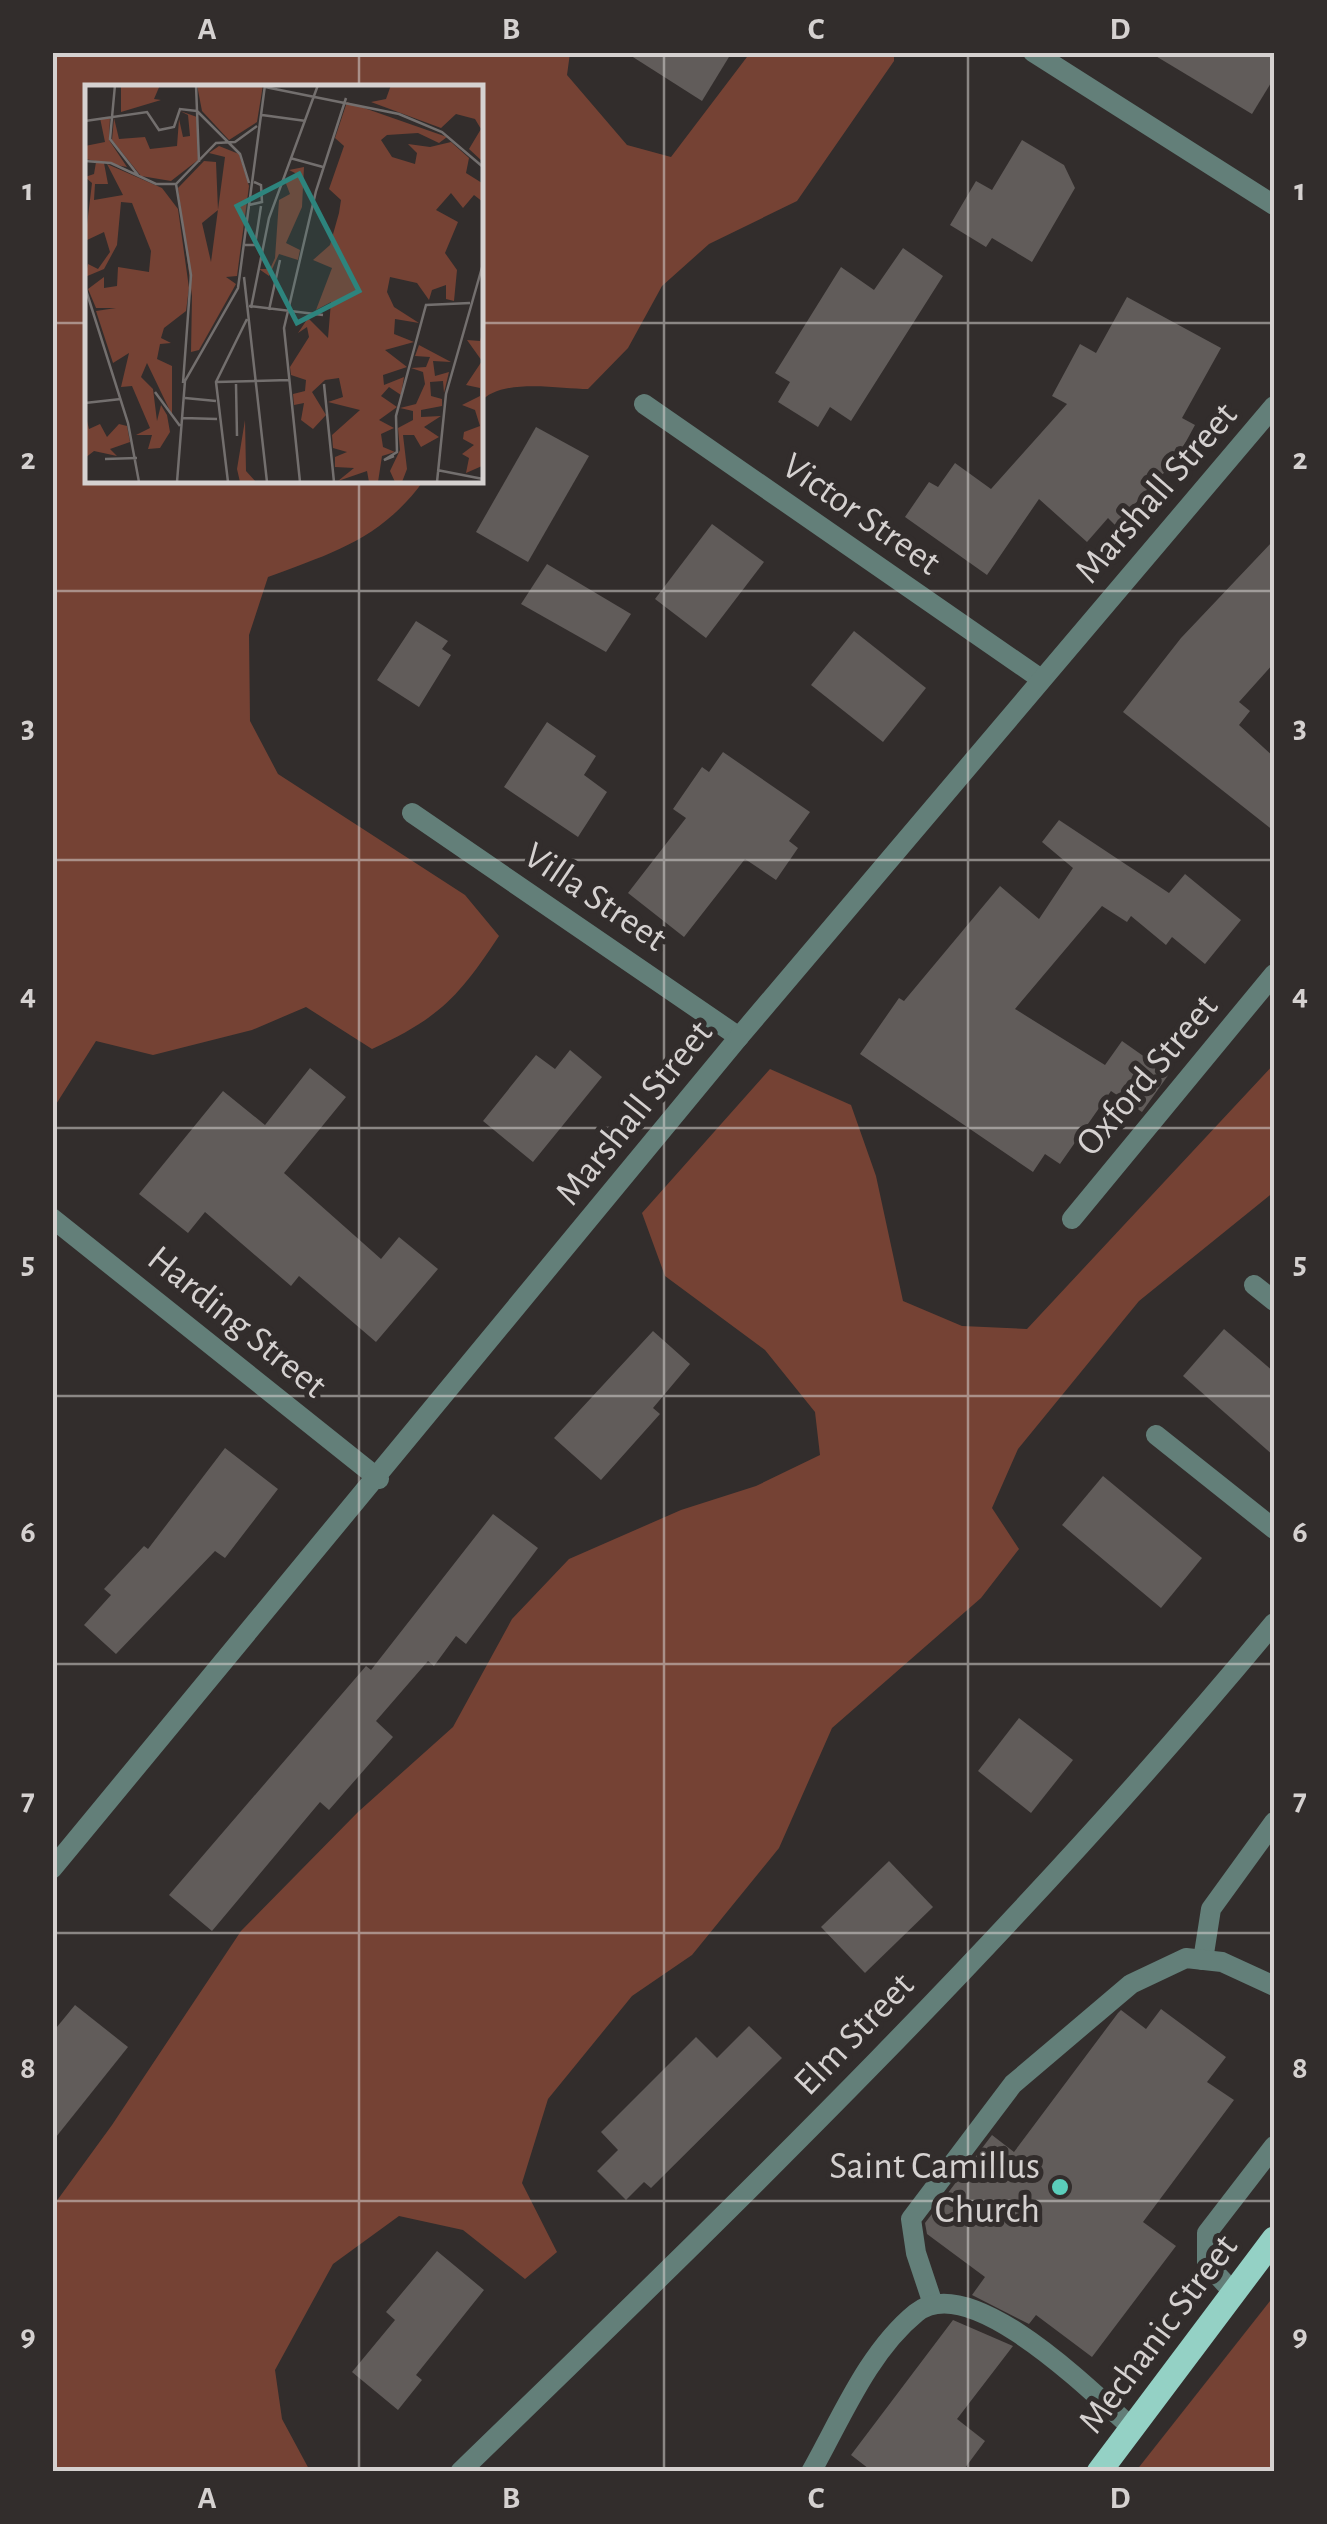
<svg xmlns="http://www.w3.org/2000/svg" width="1327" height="2524" font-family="'Alegreya Sans',sans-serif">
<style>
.green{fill:#754234}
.building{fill:#615c5a}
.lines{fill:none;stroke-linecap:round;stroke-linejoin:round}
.service{stroke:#637f79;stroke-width:20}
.minor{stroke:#637f79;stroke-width:20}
.primary{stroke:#94d1c5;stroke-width:25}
.grid{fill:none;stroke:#d5d1d0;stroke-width:2.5;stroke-opacity:0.55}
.poi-dot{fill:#5bcebb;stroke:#322d2c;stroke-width:4}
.labels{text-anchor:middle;stroke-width:10;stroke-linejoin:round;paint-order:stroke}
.street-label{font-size:38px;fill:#d5d1d0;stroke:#322d2c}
.poi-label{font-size:38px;fill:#d5d1d0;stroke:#322d2c;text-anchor:end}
.inset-road{fill:none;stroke:#736f6e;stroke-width:2.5}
.view{fill:#2d847d;fill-opacity:0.15;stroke:#2d847d;stroke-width:5}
.inset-edge{fill:none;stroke:#d5d1d0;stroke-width:5}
.neatline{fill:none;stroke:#d5d1d0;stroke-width:4}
.grid-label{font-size:32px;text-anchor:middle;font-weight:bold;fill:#d5d1d0}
</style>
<rect width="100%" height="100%" fill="#322d2c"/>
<g class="green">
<path d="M 53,52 L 570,53 L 567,75 L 627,145 L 671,157 L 750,53 L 894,53 L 894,61 L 797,201 L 709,244 L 662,286 L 628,348 L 588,389 C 560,389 499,377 480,403 L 480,88 L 88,88 L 88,480 L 424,480 C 382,539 332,553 268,577 L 249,635 L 250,721 L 278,774 L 465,895 L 499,936 C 458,998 439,1018 372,1049 L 306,1007 L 252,1030 L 153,1055 L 96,1041 L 53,1109 Z"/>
<polygon points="1274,1064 1274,1192 1139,1301 1018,1449 992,1508 1019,1549 981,1598 832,1728 779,1848 692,1955 632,1996 548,2099 522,2183 557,2252 525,2279 463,2230 399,2216 333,2264 275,2370 282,2419 310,2471 53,2471 53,2206 112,2125 241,1931 358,1812 453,1727 512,1619 569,1559 681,1510 756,1486 820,1455 815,1412 765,1350 665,1276 642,1213 770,1069 851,1105 876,1176 903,1301 962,1326 1027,1329"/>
<polygon points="1274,2296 1274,2471 1136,2471"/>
</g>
<g class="building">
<polygon points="625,52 732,52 702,101"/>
<polygon points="1149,52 1274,52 1274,78 1252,114"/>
<polygon points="1022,140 1064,165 1075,188 1032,262 992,238 986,247 950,225 976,181 992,190"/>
<polygon points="903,248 943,276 851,421 830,407 818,427 778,402 790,382 775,373 841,267 874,290"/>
<polygon points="1127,297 1221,348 1182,418 1195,425 1176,460 1115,525 1108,518 1087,542 1039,499 987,575 905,517 929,482 938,487 955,463 991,489 1067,404 1052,396 1080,344 1096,353"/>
<polygon points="536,427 589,456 528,562 476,532"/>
<polygon points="712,524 764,562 706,638 655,599"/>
<polygon points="1274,540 1274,663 1239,702 1250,711 1239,725 1274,757 1274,831 1123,712 1181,638"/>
<polygon points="547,564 631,614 606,652 521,604"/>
<polygon points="416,621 448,641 442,649 451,655 419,707 377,680"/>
<polygon points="854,631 926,688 883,742 811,685"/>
<polygon points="547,722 596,756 584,775 607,792 578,837 504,787"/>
<polygon points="723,752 810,812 789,841 798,848 776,880 745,859 684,937 628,893 686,818 673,809 702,767 709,772"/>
<polygon points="1059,820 1169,893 1185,874 1241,920 1205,964 1172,937 1166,945 1131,916 1127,922 1102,906 1015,1009 1105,1065 1122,1041 1169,1074 1142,1112 1111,1091 1060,1164 1045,1154 1033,1172 860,1054 899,998 904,1001 1000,886 1039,919 1073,868 1042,842"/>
<polygon points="570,1050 602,1077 533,1162 483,1121 536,1055 555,1069"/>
<polygon points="310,1068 346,1097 284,1173 381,1259 399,1237 438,1269 376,1342 299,1276 291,1286 205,1212 188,1233 139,1194 223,1091 265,1125"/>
<polygon points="1224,1329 1274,1372 1274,1456 1183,1376"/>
<polygon points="653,1331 690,1364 653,1408 660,1414 601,1480 554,1438"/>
<polygon points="225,1448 278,1489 225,1558 215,1551 116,1654 84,1625 111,1595 104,1589 144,1546 148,1549"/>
<polygon points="1103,1476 1202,1558 1161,1608 1062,1525"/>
<polygon points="493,1514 538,1548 466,1644 456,1636 434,1666 428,1661 376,1721 393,1737 329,1810 320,1802 212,1931 169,1895 366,1666 371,1670"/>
<polygon points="1019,1718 1073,1760 1031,1813 978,1771"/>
<polygon points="889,1861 933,1907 865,1973 821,1927"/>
<polygon points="75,2005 128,2047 52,2142 52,2033"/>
<polygon points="1161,2009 1226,2057 1207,2082 1234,2100 1143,2222 1176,2246 1092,2357 1036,2315 1029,2324 972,2295 985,2277 927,2234 925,2223 992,2135 1014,2152 1118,2013 1121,2010 1146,2029"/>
<polygon points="749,2026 782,2058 651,2188 644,2182 626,2200 597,2171 618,2150 601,2132 696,2037 717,2058"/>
<polygon points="437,2251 484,2290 416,2375 422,2380 398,2410 352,2372 395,2320 386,2312"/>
<polygon points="953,2320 1013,2346 957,2419 985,2441 962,2472 873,2472 851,2455"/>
</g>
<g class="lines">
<g class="service">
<polyline points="1254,1285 1274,1301"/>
<polyline points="1156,1435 1274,1529"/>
<polyline points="1203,1960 1211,1909 1274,1822"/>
<polyline points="1234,2293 1207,2264 1207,2233 1274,2146"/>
<polyline points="933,2304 916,2253 911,2219 1013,2084 1131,1984 1186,1958 1222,1962 1274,1986"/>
<path d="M 811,2472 C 841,2419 868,2352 916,2313 C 970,2269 1093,2393 1132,2428"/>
</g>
<g class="minor">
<polyline points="1033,52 1274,205"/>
<polyline points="644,404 1041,679"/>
<polyline points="412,813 739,1037"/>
<polyline points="52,1218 379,1479"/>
<polyline points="1072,1219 1274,974"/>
<polyline points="52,1869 739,1037 1274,406"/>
<path d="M 460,2472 C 742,2199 1024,1925 1274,1623"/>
</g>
<polyline class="primary" points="1099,2472 1274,2239"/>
</g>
<path class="grid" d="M 359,52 L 359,88M 664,52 L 664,2472M 968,52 L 968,2472M 52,323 L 88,323M 480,323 L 1274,323M 359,480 L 359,2472M 52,591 L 1274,591M 52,860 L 1274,860M 52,1128 L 1274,1128M 52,1396 L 1274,1396M 52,1664 L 1274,1664M 52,1933 L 1274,1933M 52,2201 L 1274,2201"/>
<circle class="poi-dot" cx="1060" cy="2187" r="10"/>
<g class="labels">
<g class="street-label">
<text transform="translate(1155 492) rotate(-49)" y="13">Marshall Street</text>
<text transform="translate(862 513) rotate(35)" y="13">Victor Street</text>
<text transform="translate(596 896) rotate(34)" y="13">Villa Street</text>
<text transform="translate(1146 1074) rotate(-50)" y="13">Oxford Street</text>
<text transform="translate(633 1112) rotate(-51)" y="13">Marshall Street</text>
<text transform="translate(238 1321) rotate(39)" y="13">Harding Street</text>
<text transform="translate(853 2033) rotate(-46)" y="13">Elm Street</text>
<text transform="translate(1157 2333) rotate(-53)" y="13">Mechanic Street</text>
</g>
<g class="poi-label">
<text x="1040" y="2178">Saint Camillus<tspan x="1040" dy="44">Church</tspan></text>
</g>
</g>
<g transform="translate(85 85)">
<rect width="398" height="398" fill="#322d2c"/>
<path d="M 36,0 L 75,0 L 69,14 L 76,15 L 36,27 ZM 112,0 L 178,0 L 172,37 L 144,55 L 117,26 ZM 306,0 L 397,0 L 397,76 L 384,64 L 396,44 L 390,34 L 371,29 L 356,43 L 286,17 L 301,14 ZM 262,17 L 362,52 L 354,58 L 333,48 L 302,50 L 296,55 L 307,72 L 330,79 L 332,68 L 323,59 L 345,62 L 366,57 L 384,73 L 381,88 L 397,98 L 398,117 L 389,110 L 378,123 L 366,108 L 351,125 L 373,137 L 360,168 L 372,185 L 369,216 L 361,214 L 361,200 L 347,205 L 344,215 L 332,198 L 305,192 L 302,207 L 309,222 L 334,238 L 310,234 L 309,249 L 329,257 L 300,265 L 322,282 L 298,290 L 299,300 L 319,292 L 316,310 L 304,302 L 296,311 L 312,322 L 294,335 L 309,343 L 296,349 L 298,362 L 310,367 L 297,371 L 293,397 L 284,397 L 282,386 L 253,396 L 269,383 L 250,382 L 250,372 L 262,367 L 248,363 L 247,350 L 275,325 L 243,317 L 258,312 L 254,293 L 240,295 L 227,307 L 241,330 L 228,344 L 216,335 L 219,318 L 209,320 L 208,309 L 220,306 L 221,295 L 206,290 L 205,282 L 224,252 L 222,242 L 213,248 L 223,233 L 243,253 L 246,217 L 231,225 L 247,183 L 228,175 L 245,160 L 254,128 L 256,115 L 244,104 L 259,61 L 250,53 ZM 95,26 L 112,32 L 113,75 L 86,96 L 56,91 L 27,55 L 29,33 L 34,54 L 60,52 L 65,64 L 92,61 L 94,34 L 98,52 L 105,51 L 103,30 ZM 25,32 L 24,55 L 42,82 L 0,74 L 0,61 L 20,57 L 15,33 ZM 134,61 L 154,69 L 164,101 L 152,191 L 141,192 L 151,199 L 114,265 L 106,267 L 107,211 L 93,103 L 119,76 L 131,77 L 133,125 L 117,138 L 126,177 L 140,72 L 124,68 ZM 11,77 L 19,78 L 23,99 L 10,99 L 9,115 L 38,110 L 22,79 L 77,103 L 93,124 L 104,203 L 101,226 L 79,243 L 76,253 L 86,258 L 75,259 L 72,274 L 87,281 L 87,330 L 62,278 L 56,292 L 68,304 L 72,336 L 76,320 L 82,330 L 85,347 L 75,363 L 63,364 L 67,350 L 51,350 L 65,343 L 47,301 L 36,302 L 44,268 L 28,278 L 11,226 L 31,223 L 11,223 L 3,204 L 19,192 L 19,203 L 32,201 L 33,182 L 64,187 L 66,166 L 47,118 L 36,117 L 32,160 L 19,184 L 0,192 L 3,179 L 13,184 L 25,167 L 19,147 L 0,156 L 7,98 L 0,92 L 9,89 ZM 219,82 L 217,122 L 201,158 L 215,165 L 213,175 L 194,169 L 184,191 L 174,184 L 185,184 L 190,173 L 194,115 L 205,109 L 200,96 L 212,89 L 204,85 ZM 397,248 L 397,381 L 381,388 L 384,373 L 377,369 L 389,360 L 378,354 L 379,347 L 395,341 L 390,325 L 377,320 L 395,311 L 395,303 L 381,300 L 397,276 L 382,255 L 395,256 ZM 334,260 L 366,277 L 348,276 L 350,291 L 364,287 L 359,308 L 358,296 L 345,297 L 346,311 L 357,314 L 357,321 L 336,325 L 336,332 L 356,331 L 339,342 L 354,352 L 336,362 L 329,350 L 318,350 L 322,384 L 317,397 L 310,397 L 305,386 L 315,365 L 313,343 L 328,335 L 328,326 L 315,323 L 331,319 L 340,299 L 338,287 L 326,283 L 341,282 L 345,272 L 330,271 ZM 0,328 L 4,344 L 15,339 L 22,352 L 34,339 L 42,341 L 45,357 L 25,364 L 32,371 L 9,366 L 0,373 ZM 160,335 L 161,386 L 171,397 L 155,397 L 152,384 Z" fill="#754234"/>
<path class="inset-road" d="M 30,0 L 25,54 L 53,90M 111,0 L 114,77M 180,2 L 314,29 L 357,47 L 398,82M 112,26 L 155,69 L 164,98M 177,30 L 221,36M 0,36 L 62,27 L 74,45 L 89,42 L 95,24 L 112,26M 205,73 L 238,82M 0,76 L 26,78 L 71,99 L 91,99 L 131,58 L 150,57 L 172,41M 91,99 L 106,190 L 98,298M 164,120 L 177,117 L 176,100 L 169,97M 160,160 L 170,160 L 176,121M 159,192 L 182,397M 0,202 L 43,338 L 54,397M 164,221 L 238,230M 166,223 L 184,133 L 233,0M 184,225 L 195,175M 131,297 L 204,295M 151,299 L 152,351M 239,299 L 249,397M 70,307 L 95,341M 100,313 L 131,316M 0,318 L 36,314M 98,333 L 132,334M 309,371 L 299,375 L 312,367 L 311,331 L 341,220 L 385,218M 20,374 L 52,373M 352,385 L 398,394M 92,397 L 100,296 L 153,203 L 180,0M 143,397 L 131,297 L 162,234M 215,397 L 199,243 L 231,106 L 261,13M 352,397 L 361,309 L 398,179"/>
<path class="view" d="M 214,89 L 274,206 L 212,238 L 152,121 Z"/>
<rect width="398" height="398" class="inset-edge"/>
</g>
<rect width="1327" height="2524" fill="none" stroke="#322d2c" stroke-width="110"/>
<rect x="55" y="55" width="1217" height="2414" class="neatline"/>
<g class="grid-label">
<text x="207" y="39">A</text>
<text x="511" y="39">B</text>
<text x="816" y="39">C</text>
<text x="1120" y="39">D</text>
<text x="28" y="200">1</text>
<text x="1300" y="200">1</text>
<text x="28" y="469">2</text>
<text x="1300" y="469">2</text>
<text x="28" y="737">3</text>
<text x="1300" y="737">3</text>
<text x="28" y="1005">4</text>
<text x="1300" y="1005">4</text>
<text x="28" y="1273">5</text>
<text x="1300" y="1273">5</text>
<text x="28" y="1542">6</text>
<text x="1300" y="1542">6</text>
<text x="28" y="1810">7</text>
<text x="1300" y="1810">7</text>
<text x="28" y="2078">8</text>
<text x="1300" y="2078">8</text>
<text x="28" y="2346">9</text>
<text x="1300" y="2346">9</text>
<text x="207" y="2508">A</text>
<text x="511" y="2508">B</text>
<text x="816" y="2508">C</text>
<text x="1120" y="2508">D</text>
</g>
</svg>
